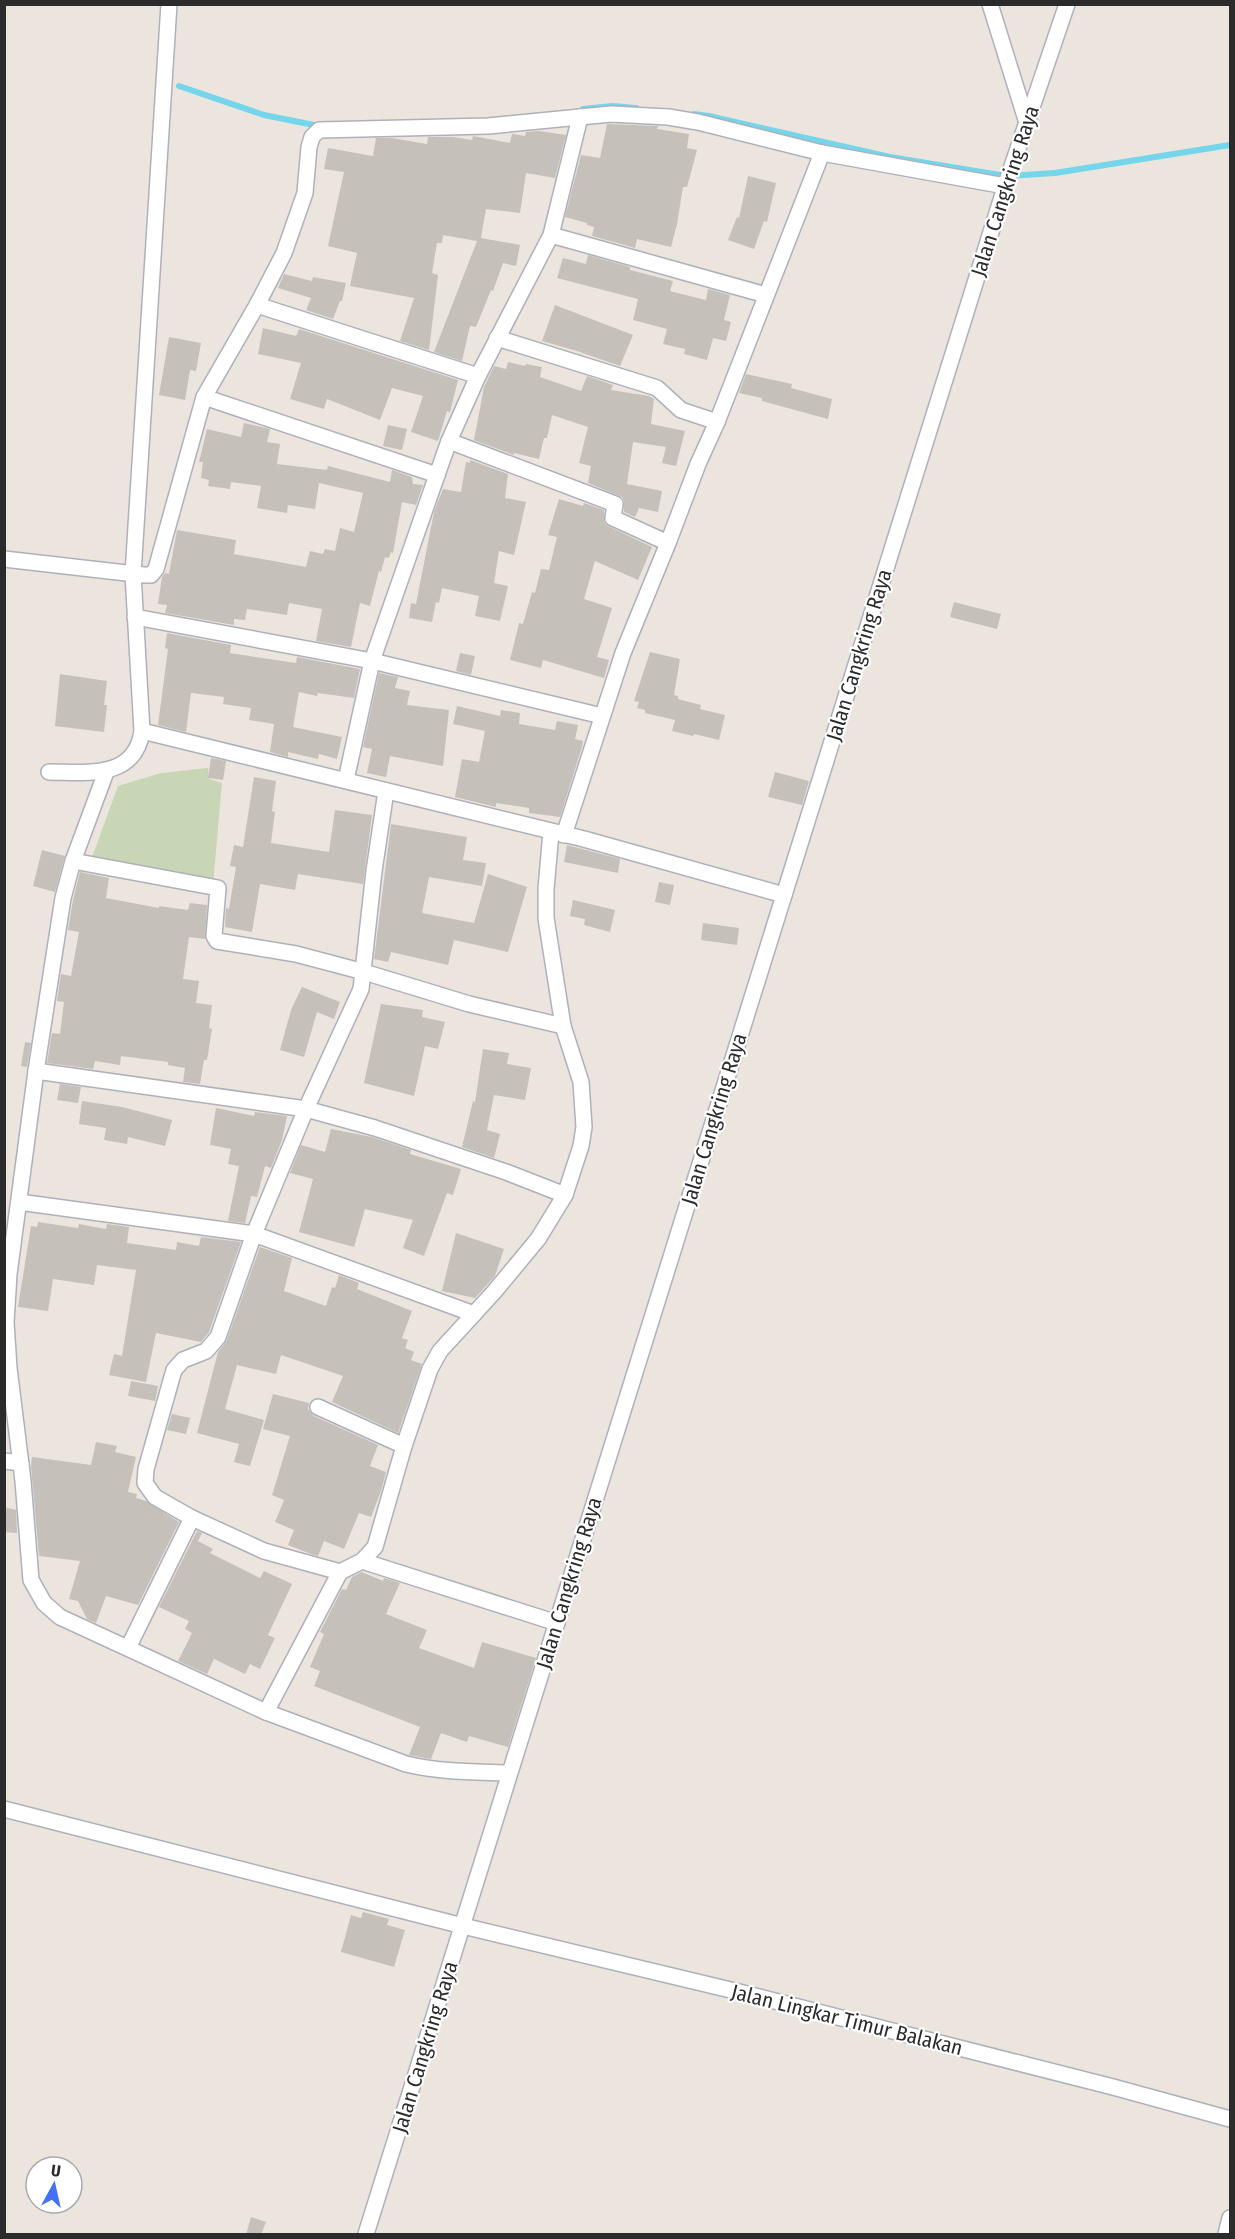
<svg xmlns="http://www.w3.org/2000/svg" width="1235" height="2239" font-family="'Fira Sans Condensed',sans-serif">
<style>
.cemetery{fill:#c8d6b5}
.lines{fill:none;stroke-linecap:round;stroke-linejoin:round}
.stream{stroke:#74d5eb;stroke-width:6}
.building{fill:#c5c0b9}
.street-casing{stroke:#aeb1bb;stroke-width:18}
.street{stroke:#fff;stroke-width:15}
.labels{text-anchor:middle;stroke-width:4.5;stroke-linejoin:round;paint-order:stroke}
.street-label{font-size:21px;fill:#2b2b2b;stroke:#fff}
</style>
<rect width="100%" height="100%" fill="#ece5de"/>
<polygon class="cemetery" points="208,768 209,779 222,783 213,885 91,860 118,786 161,773"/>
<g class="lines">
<g class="stream">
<polyline points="179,86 264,115 319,126"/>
<polyline points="583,109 612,106 636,108"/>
<polyline points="694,114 709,116 890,157 1006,176 1055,173 1230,145"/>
</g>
</g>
<g class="building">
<polygon points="607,124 658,126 657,129 689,134 687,148 697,150 687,187 683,187 677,224 671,247 637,239 635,248 592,236 594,227 587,225 587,223 565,217 581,155 600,158"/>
<polygon points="539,131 566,135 555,178 526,173 520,213 486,209 481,238 520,245 516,266 503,263 493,291 491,290 476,327 470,326 462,361 434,352 477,241 443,235 442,243 437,243 432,273 438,275 429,350 400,341 414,298 350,286 357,253 328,246 344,172 324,169 328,148 373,156 376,138 392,138 427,144 428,137 453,137 472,140 473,136 510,143 512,134 525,136 526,132"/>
<polygon points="748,176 776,183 767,222 764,221 754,249 728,240 737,217 739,218"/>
<polygon points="588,255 630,267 630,270 673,281 670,291 706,300 708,289 730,295 724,320 731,322 726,341 713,338 707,360 684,354 685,349 663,344 667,329 633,320 638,299 557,278 563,258 586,264"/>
<polygon points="284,274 312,281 313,277 346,283 342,301 340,301 333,319 306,310 311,298 278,288"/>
<polygon points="555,305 633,335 620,366 577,351 542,341"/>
<polygon points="263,328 296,336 299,329 458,380 450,412 447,411 438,441 411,432 423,396 392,388 380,420 327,399 324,409 290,399 301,363 258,354"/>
<polygon points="169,337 201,343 196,371 190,370 185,400 159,395"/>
<polygon points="508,362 525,366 526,364 542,367 540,377 581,391 587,376 613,385 611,390 649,396 654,399 651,424 685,431 676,466 662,463 666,447 633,442 627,484 662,491 658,512 639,508 635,517 624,512 624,502 622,497 588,483 591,466 579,463 588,427 552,415 547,438 544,438 539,459 514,453 514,455 474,440 484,387 494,366 506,369"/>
<polygon points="746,374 792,384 791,388 832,399 828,419 762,401 762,398 739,393"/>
<polygon points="244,423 270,429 267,442 280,444 277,464 327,470 328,466 390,482 392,470 412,477 413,484 423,485 416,505 402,502 393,553 391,552 389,558 385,557 381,572 379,571 370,606 360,603 351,647 316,641 322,609 289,603 287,615 247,609 245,620 234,619 234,625 165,613 167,605 158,604 162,577 165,573 169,574 177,530 236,540 234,554 306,567 310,551 323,554 325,549 335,551 340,528 354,532 363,493 319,483 315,509 288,505 287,513 257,508 261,486 231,482 230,489 208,486 209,480 201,478 203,462 199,462 207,429 241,437"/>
<polygon points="388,425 407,429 402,450 383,446"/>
<polygon points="470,460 508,474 505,498 526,502 514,555 499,551 494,583 508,586 500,621 475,616 479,596 442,588 439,603 436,602 432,622 409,618 411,603 416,604 434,512 443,489 461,492 466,462 470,463"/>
<polygon points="559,499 583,506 584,503 604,510 604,522 608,526 652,547 638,580 595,561 584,599 612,608 597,657 609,660 604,678 543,660 541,668 510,660 519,623 523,624 532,592 535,593 541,569 549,570 557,537 548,535"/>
<polygon points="954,602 1001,614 997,629 950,617"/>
<polygon points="167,633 231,645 230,653 296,663 297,657 360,669 354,698 318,693 317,696 299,692 293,727 342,737 337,759 319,754 318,759 288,752 288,757 270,752 274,724 249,720 251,708 223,704 224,697 191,693 186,732 158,725 168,649 165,648"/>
<polygon points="650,652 680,659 674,695 678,696 678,699 701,705 700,709 725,715 719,740 694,734 693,736 672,731 675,720 645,713 645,710 637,708 639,702 634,701"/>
<polygon points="460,653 475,656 471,675 456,671"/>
<polygon points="379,673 398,677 395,688 410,691 407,705 449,710 443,766 390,756 386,777 367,773 372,749 363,747"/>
<polygon points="60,674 107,681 104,705 107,705 104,732 55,726"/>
<polygon points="457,706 500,716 501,710 520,713 519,724 555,730 557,721 578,725 575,739 583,741 582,747 560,817 529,813 529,808 496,803 496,807 455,797 462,759 479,762 485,731 453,724"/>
<polygon points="211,758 226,761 223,780 208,778"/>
<polygon points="775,772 809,781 802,805 768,797"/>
<polygon points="254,777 276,781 272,811 275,812 271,843 329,852 335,810 372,815 363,884 298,874 295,890 260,884 252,932 225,927 226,908 229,909 236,867 230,866 234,845 243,847"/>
<polygon points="391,824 467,837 463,860 486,863 482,886 429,877 422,913 474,923 488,874 527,887 508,952 454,940 448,965 391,952 388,962 374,959"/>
<polygon points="567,845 620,859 618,873 564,862"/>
<polygon points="42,850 65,856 55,892 33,886"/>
<polygon points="80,872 109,878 106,898 159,908 159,906 188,910 190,903 207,905 205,939 189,937 183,979 199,981 196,1003 212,1005 209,1028 212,1029 207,1060 204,1060 200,1084 183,1082 185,1068 168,1065 168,1062 121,1056 120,1065 95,1061 93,1069 47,1063 52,1033 60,1034 64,1002 57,1001 61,974 71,976 79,932 68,930 73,900"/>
<polygon points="659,882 674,885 670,905 655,902"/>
<polygon points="573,900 615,910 610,932 584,925 585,919 570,916"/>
<polygon points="703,923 739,928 737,945 701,940"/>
<polygon points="302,987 340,1002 334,1019 317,1012 304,1057 280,1050 291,1010"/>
<polygon points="381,1004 423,1010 422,1017 445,1022 438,1049 425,1046 414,1096 364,1083"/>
<polygon points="25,1042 31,1043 27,1067 21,1066"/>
<polygon points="483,1049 509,1053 507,1064 531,1068 525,1100 494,1095 487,1130 500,1134 494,1158 462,1147 473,1101 475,1102"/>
<polygon points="60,1084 81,1087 78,1103 57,1100"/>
<polygon points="82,1101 122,1107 172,1120 165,1146 128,1137 127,1144 104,1140 106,1128 79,1124"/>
<polygon points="216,1108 254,1116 255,1112 287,1116 282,1140 271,1168 265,1166 257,1197 251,1196 245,1223 228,1221 239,1166 228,1164 231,1149 210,1145"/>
<polygon points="331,1129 372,1137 411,1150 410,1154 461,1169 453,1195 447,1193 424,1256 403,1248 413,1220 365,1209 354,1247 299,1232 313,1179 290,1173 301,1145 325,1152"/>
<polygon points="38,1222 78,1228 79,1224 106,1229 107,1224 129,1227 127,1243 176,1250 177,1242 199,1246 201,1237 241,1242 209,1332 201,1342 156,1333 146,1382 109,1375 114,1354 122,1356 136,1270 97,1265 94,1285 53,1279 48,1311 18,1307 31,1226 37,1227"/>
<polygon points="456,1233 504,1249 495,1276 475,1298 442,1291"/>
<polygon points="260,1247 292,1258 284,1291 326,1306 332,1287 335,1288 339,1275 359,1283 357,1289 412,1311 402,1338 408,1340 405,1348 414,1352 411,1360 422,1364 398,1433 332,1402 343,1376 281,1355 276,1374 237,1365 225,1409 264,1420 250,1466 234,1462 239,1444 197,1433 218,1352 227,1340"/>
<polygon points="131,1381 158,1386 155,1401 128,1396"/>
<polygon points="273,1394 309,1403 308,1409 314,1416 378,1445 370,1466 386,1472 381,1491 371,1517 359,1513 344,1549 324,1541 318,1556 311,1554 288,1545 294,1530 275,1522 284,1500 272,1495 290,1436 263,1429"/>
<polygon points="172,1414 190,1418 186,1434 167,1430"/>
<polygon points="96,1442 117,1446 115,1452 136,1457 128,1492 137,1494 136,1498 146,1501 179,1522 138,1605 106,1596 96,1623 87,1619 78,1601 69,1599 80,1561 39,1556 31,1466 32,1457 91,1465"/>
<polygon points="4,1507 16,1510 17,1533 4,1532"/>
<polygon points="197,1531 202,1533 198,1541 213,1549 210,1553 260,1578 264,1571 292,1584 268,1635 275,1638 260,1669 250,1664 245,1674 214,1659 207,1674 178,1661 192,1633 185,1629 189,1621 159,1607"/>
<polygon points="362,1572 383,1581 384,1578 400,1583 386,1614 427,1630 419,1648 474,1668 482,1642 536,1658 508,1747 469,1736 467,1742 441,1733 431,1759 409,1755 420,1727 314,1686 320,1671 310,1667 324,1634 320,1632 342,1589 346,1590 352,1577"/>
<polygon points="363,1912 389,1919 387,1925 405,1930 394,1967 341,1952 351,1915 361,1918"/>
<polygon points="251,2217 266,2222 261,2235 246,2235"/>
</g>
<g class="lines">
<g class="street-casing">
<g id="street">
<polyline points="990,4 1027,123"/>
<polyline points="551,235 766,295"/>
<polyline points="257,305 478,376"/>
<polyline points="497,338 657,388 681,410 717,422"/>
<polyline points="204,397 437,475"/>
<polyline points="449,441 615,504 613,518 668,543"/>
<polyline points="4,559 144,575 151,575 156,569 204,397 257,305 284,253 305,193 309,147 312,137 319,130 488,126 611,114 668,117 698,122 822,153 1005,186"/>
<polyline points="135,617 372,661 602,716"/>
<polyline points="142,731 584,839 784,895"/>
<path d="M 49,772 C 86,772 135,780 142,731 L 133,574 L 169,4"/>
<path d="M 106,772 L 73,861 L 63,898 L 36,1071 L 9,1274 L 6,1322 L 9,1368 L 23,1481 L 31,1580 L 44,1603 L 60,1617 L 266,1712 L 406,1764 C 440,1772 474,1772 509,1773"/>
<polyline points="346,780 372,661 437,475 449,441 478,376 551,235 580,117"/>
<polyline points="386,791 374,871 361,989 306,1109 254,1234 218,1337 206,1351 183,1360 174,1370 146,1469 145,1483 155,1497 192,1518 264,1551 340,1572 362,1561 557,1623"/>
<polyline points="564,835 623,653 668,543 698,464 717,422 822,153"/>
<polyline points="73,861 218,888 214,936 217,941 296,954 364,972 469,1004 563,1026"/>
<polyline points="36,1071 306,1109 375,1128 506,1172 565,1195"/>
<polyline points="19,1202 254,1234 474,1314"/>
<polyline points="318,1407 404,1446"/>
<polyline points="4,1461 21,1463"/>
<polyline points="362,1561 375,1547 404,1446 430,1369 440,1351 494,1292 538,1239 565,1195 581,1146 584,1127 581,1082 563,1026 546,918 546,889 551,832"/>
<polyline points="128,1648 192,1518"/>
<polyline points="266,1712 340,1572"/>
<polyline points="4,1809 463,1926 739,1992 1113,2087 1230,2119"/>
<polyline points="366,2234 1006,184 1067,4"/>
<polyline points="1226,2234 1230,2218"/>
</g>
</g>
<use href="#street" class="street"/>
</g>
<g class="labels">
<g class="street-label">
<text transform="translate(1005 191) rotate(-72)" y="7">Jalan Cangkring Raya</text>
<text transform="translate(859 655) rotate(-73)" y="7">Jalan Cangkring Raya</text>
<text transform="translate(714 1119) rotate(-73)" y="7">Jalan Cangkring Raya</text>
<text transform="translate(569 1583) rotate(-73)" y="7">Jalan Cangkring Raya</text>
<text transform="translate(847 2020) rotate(14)" y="7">Jalan Lingkar Timur Balakan</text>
<text transform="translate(425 2047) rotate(-73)" y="7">Jalan Cangkring Raya</text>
</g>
</g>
<rect width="1235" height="2239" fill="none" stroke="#2b2b2b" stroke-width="12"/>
<g transform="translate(54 2185) rotate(8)"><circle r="28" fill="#ffffff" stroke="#aaaaaa" stroke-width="1.5"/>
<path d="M0-4.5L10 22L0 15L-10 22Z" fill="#4373f4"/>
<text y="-9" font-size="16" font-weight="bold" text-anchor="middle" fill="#2b2b2b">U</text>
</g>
</svg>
